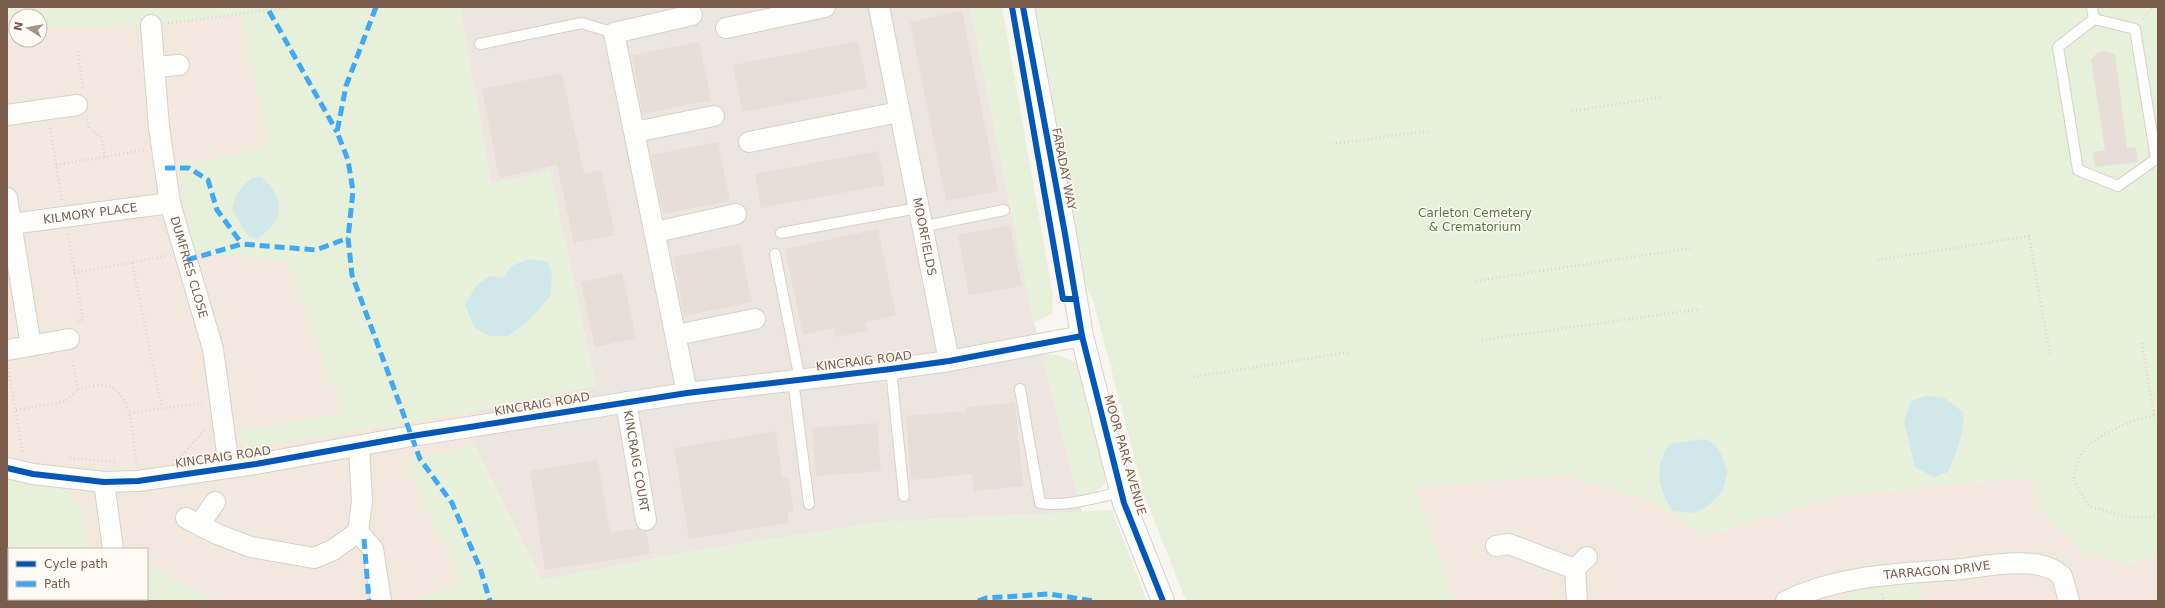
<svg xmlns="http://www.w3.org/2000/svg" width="2165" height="608" font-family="'DejaVu Sans',sans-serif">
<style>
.residential{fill:#f2e8de;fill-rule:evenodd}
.industrial{fill:#ede5e0}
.green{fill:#e7f0db}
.water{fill:#d0e8ea}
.building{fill:#e6ded7}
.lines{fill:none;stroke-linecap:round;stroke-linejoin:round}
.service-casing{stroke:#d7d1cb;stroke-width:12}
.minor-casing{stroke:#d7d1cb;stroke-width:22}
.tertiary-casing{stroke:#d7d1cb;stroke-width:24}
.path{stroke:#dcd5d0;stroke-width:2.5;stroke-dasharray:1 3;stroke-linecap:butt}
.service{stroke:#fefefd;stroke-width:10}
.minor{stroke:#fefefd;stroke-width:20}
.tertiary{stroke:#fefefd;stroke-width:22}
.quiet{stroke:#3fa9f5;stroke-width:5;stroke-dasharray:10 5;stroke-linecap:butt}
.cycleway-casing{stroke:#fffaf3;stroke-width:8}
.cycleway{stroke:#0057b8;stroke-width:6}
.labels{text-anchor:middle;stroke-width:3;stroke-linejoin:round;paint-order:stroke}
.street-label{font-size:12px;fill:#7a5c4d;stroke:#fffaf3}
.park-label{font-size:12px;fill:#537a41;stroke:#fffaf3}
</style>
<rect width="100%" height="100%" fill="#f9f5f0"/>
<g class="residential">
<path d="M 7,7 L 460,7 L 536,601 L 7,601 ZM 16,16 L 40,16 L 40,40 L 16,40 ZM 9,549 L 147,549 L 147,599 L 9,599 Z"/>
<polygon points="1561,475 1650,501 1705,536 1841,495 2031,478 2049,520 2126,564 2158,556 2158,601 1455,601 1415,489"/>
</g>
<polygon class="industrial" points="464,7 970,7 1034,322 1082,512 882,522 694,551 542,580 475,445 471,412 595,385 550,171 491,184 460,8"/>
<g class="green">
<polygon points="7,7 464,7 460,8 491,184 550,171 595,386 471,412 245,448 239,431 344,413 288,261 195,253 177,162 211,160 270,144 241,15 151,25 40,27 40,16 16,16 16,28 7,28"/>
<polygon points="970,7 1002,7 1053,296 1052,314 1034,322"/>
<polygon points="1024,7 2158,7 2158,556 2126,564 2085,553 2049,520 2031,478 1841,495 1705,536 1650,501 1561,475 1415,489 1413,483 1455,601 1186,601 1145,497 1093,300 1068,249"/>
<path d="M 1042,354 L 1059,355 L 1077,363 C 1084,380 1110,465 1106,480 C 1103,491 1088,494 1078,497 Z"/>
<polygon points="475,445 542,580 694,551 882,522 1112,510 1147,601 409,601 462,583 406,462"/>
<polygon points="7,477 62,489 81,506 88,549 9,549 9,573 7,572"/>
<polygon points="147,564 215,601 137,601 136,599 147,599"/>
<polygon points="1920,579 1923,601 1848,601 1843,588"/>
</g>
<g class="water">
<path d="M 261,177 C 274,187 286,207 274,223 C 270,229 263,234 258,239 L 249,237 L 232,210 C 235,194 240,190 251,178 Z"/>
<polygon points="529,259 548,262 552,276 550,297 527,322 508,336 489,336 475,328 465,305 476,286 490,276 504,278 511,266"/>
<path d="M 1926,396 L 1944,398 L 1963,412 C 1965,433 1956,453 1948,472 L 1934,477 L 1915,467 L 1904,421 L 1911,401 Z"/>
<path d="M 1705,439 L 1715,445 L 1722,456 L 1727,472 L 1723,491 L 1707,507 L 1693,513 L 1672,511 C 1659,488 1652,467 1670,444 Z"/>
</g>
<g class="building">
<polygon points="962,11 998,191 946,201 910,22"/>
<polygon points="858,41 868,88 742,112 733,65"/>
<polygon points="699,42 711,100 643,114 632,55"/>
<polygon points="2105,51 2115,54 2127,148 2136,147 2138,162 2095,167 2093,152 2105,150 2091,59 2097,53"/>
<polygon points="562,73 584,174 601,170 615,235 574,243 557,165 499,178 482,89"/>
<polygon points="718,142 730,201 663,214 651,155"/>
<polygon points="878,151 885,185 761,208 755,174"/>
<polygon points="1010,225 1022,286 969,295 958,235"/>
<polygon points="878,229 896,315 866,322 868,331 836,337 834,328 803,335 785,249"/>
<polygon points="740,244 752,302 684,316 673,257"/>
<polygon points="622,273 636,338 595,347 581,282"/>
<polygon points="1015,403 1023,486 974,491 972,474 911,480 906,416 967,411 966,407"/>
<polygon points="877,423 881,471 816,476 812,428"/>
<polygon points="776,431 782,478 788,477 794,511 787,512 789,523 689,539 674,448"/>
<polygon points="598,460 610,533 638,528 646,531 650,554 545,570 530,471"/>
</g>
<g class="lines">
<g class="service-casing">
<g id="service">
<polyline points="2092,7 2094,19 2058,47 2078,170 2118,186 2156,159 2135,29 2094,19"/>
<polyline points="480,44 582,23 614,33"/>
<polyline points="921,227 1004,210"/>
<polyline points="781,233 918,208"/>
<polyline points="775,254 800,380"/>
<polyline points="891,369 904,496"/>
<polyline points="793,380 809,504"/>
<path d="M 1020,389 L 1040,503 C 1068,507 1093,498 1121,492"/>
</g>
</g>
<g class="minor-casing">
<g id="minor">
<path id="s1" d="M 879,7 L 949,361"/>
<path id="s2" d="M 151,25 L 159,127 L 170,203 L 213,349 L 229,467"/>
<polyline points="726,28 825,7"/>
<polyline points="155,67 179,65"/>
<polyline points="7,115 77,105"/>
<polyline points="635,132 714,116"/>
<polyline points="749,142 899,112"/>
<polyline points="7,198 31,346"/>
<path id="s3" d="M 11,224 L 170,203"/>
<polyline points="656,232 736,214"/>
<polyline points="676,335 755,319"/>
<polyline points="7,350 69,339"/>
<polyline points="687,393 614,33 692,15"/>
<path id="s4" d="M 626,402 L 646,520"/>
<polyline points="7,468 33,474 104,482 138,481 256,464 412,436 687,393 891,369 949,361 1082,336"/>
<polyline points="104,482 113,549"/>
<polyline points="186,518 217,534 251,547 314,558 333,550 358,532 362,501 359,447"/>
<polyline points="200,524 215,502"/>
<polyline points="358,532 373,549 381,601"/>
<polyline points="1496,546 1509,544 1575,569 1577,601"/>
<polyline points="1575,569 1587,557"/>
<polyline points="120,599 120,601"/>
<path id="s5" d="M 1786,601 C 1841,574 1902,574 1962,569 C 1986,566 2026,558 2049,568 C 2054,569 2058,573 2062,576 L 2069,601"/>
</g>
</g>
<g class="tertiary-casing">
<polyline id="tertiary" points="1023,7 1065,234 1082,336 1124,503 1163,601"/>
</g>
<g class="path">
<polyline points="2143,19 2153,7"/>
<polyline points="168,23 295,7"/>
<polyline points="78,51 83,89"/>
<polyline points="1572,111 1662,97"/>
<polyline points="87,119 89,128 102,138 105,157"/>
<polyline points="50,128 62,200"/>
<polyline points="1332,144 1428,131"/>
<polyline points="56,165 144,150"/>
<polyline points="68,234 83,320 75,321"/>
<polyline points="1878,260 2029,236 2050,355"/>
<polyline points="132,263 162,408"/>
<polyline points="74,273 166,256"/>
<polyline points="1476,281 1692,248"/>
<polyline points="1482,340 1700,309"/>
<polyline points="2142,343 2154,416"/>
<path d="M 72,357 L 78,389 C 88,387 101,383 111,387 C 133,396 133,442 136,463"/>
<polyline points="8,368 23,454"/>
<polyline points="1193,377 1349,352"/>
<polyline points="16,410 66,401 78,389"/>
<polyline points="130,413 202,403"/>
<path d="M 2158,415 C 2140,416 2097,434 2085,449 C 2078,457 2075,470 2073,480 L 2089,506 L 2128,517 L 2158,517"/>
<polyline points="182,455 206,428"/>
<polyline points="70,458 117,462"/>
<polyline points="1882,594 1884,601"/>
</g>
<use href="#service" class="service"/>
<use href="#minor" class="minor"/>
<use href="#tertiary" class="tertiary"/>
<g class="quiet">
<polyline points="376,7 346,86 337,132 348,160 353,191 348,238 352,275 420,459 452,503 480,568 490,601"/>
<polyline points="269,11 337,132"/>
<polyline points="165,168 189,168 208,180 217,210 242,244"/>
<polyline points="187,260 242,244 316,250 348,238"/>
<polyline points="364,539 369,601"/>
<polyline points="7,564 9,564"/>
<polyline points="114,599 120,601"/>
<polyline points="978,601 986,598 1049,594 1094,601"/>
</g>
<g class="cycleway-casing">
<g id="cycleway">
<polyline points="1012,7 1063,299 1076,299"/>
<polyline points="1023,7 1065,234 1082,336 1124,503 1163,601"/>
<polyline points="7,468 33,474 104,482 138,481 256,464 412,436 687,393 891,369 949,361 1082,336"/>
</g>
</g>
<use href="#cycleway" class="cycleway"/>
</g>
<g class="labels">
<g class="street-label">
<text transform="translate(1064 169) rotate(79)" y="4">FARADAY WAY</text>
<text dy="4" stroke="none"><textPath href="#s3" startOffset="80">KILMORY PLACE</textPath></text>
<text dy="4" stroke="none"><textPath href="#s1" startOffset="234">MOORFIELDS</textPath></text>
<text dy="4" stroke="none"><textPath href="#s2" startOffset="246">DUMFRIES CLOSE</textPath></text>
<text transform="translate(864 361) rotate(-7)" y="4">KINCRAIG ROAD</text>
<text transform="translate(542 404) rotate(-9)" y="4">KINCRAIG ROAD</text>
<text transform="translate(1125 455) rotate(74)" y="4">MOOR PARK AVENUE</text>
<text transform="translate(223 457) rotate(-8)" y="4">KINCRAIG ROAD</text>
<text dy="4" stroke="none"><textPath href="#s4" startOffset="60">KINCRAIG COURT</textPath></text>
<text dy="4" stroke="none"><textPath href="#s5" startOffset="155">TARRAGON DRIVE</textPath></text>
</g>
<g class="park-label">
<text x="1475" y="217">Carleton Cemetery<tspan x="1475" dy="14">&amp; Crematorium</tspan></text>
</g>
</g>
<rect width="2165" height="608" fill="none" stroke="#7a5c4d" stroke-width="16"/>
<rect x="8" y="548" width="140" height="52" fill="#fffaf3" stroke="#cabbb1"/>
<rect x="16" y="561" width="20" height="6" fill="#0057b8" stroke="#cabbb1"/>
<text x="44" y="568" font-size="12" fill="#7a5c4d">Cycle path</text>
<rect x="16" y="581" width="20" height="6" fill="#3fa9f5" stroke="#cabbb1"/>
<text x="44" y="588" font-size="12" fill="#7a5c4d">Path</text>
<g transform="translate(28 28) rotate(281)"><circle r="19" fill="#fffaf3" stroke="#cabbb1"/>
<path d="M0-3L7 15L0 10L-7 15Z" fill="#a69286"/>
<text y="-6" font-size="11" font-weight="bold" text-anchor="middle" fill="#7a5c4d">N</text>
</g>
</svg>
